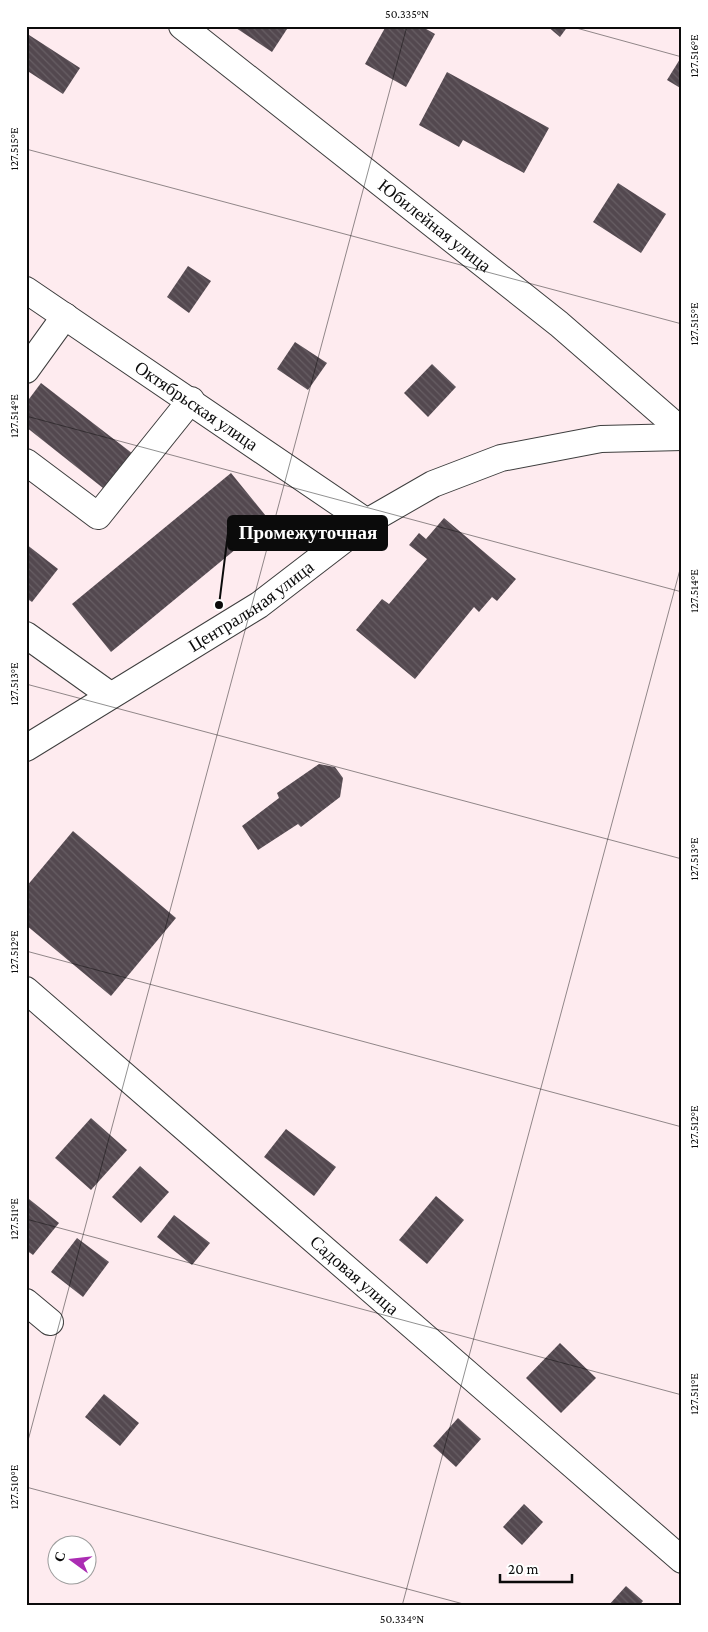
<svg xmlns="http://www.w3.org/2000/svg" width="708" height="1632" font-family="'Crimson Pro',serif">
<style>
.building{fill:url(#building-back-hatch)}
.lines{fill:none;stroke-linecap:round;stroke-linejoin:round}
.minor-casing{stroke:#3e3e3e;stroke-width:28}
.minor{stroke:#fff;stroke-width:26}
.ticks{fill:none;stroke:#0b0b0b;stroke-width:1;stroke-opacity:0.45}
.labels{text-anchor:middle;stroke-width:5;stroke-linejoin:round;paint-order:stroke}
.street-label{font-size:18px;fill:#0b0b0b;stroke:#fff}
.leader{fill:none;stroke:#0b0b0b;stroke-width:2}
.callout-dot{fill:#0b0b0b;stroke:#fff;stroke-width:2}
.callout{fill:#0b0b0b;stroke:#0b0b0b;stroke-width:2}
.callout-label{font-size:19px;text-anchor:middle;font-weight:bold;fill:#fff}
.neatline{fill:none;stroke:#0b0b0b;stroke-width:2}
.ticks-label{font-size:12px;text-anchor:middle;fill:#0b0b0b}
</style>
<defs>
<pattern id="building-back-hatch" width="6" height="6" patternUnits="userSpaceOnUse" patternTransform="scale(1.25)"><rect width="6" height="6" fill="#53484f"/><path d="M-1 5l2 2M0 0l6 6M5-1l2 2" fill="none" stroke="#675e64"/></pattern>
</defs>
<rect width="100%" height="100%" fill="#feebef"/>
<g class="building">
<polygon points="233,26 289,26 272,52"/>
<polygon points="386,26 421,26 435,34 406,87 365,64"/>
<polygon points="547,26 568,26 560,37"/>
<polygon points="26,33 80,68 63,94 26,70"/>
<polygon points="680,59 682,60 682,89 667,80"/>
<polygon points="447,72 549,128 524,173 463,140 459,147 419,125"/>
<polygon points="618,183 666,214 641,253 593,222"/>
<polygon points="188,266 211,281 189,313 167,297"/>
<polygon points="295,342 327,363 308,390 277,369"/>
<polygon points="432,364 456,387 428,417 404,393"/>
<polygon points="41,383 137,457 108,492 26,427 26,403"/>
<polygon points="231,473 270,521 111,652 72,604"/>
<polygon points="444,518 516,579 497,601 492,597 479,612 474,607 415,679 356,630 382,599 389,604 427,559 409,545 419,533 426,539"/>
<polygon points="26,544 58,569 32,602 26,598"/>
<polygon points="319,764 335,767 343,778 340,797 301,827 298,824 258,850 242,826 279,798 277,793"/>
<polygon points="73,831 176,918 111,996 26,925 26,887"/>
<polygon points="91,1118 127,1150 91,1190 55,1158"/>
<polygon points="286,1129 336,1167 314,1196 264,1157"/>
<polygon points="140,1166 169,1192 141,1223 112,1197"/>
<polygon points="436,1196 464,1220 427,1264 399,1240"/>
<polygon points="29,1199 59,1223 33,1255 26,1250 26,1202"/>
<polygon points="174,1215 210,1243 192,1265 157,1237"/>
<polygon points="77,1238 109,1262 83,1297 51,1272"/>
<polygon points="560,1343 596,1378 561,1413 526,1378"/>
<polygon points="104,1394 139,1423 120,1446 85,1417"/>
<polygon points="458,1418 481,1439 456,1467 433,1446"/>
<polygon points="524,1504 543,1522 522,1545 503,1527"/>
<polygon points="626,1586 643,1601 639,1606 608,1606"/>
</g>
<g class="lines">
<g class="minor-casing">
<g id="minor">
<path id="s1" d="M 182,26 L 559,324 L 682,431"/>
<path id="s2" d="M 26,290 L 367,522"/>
<polyline points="26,370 65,316"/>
<polyline points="26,462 98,516 191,400"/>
<polyline points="26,635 110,695"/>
<path id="s3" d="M 26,748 L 259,605 L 367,522 L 433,484 L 501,458 L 601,439 L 682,437"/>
<path id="s4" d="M 26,990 L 682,1560"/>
<polyline points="26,1302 50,1322"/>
</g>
</g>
<use href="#minor" class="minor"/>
</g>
<path class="ticks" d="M 569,26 L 682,57M 26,149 L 682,324M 26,416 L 682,592M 26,684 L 682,859M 26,951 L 682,1127M 26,1219 L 682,1395M 26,1448 L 407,26M 26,1487 L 471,1606M 402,1606 L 682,562"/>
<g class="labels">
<g class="street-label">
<text dy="6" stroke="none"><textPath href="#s1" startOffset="322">Юбилейная улица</textPath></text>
<text dy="6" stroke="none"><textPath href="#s2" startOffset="206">Октябрьская улица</textPath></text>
<text dy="6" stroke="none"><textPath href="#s3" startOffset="266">Центральная улица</textPath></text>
<text dy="6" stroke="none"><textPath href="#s4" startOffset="435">Садовая улица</textPath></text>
</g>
</g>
<path class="leader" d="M219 605L228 533"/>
<circle class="callout-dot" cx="219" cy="605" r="5"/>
<rect class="callout" x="228" y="516" width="159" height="34" rx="5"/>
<g class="callout-label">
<text x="308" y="539">Промежуточная</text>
</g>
<rect width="708" height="1632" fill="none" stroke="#ffffff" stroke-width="55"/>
<g transform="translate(72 1560) rotate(285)"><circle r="24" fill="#ffffff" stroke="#9d9d9d"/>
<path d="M0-4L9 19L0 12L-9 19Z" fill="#ab2cb3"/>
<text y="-8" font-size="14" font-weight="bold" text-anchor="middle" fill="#0b0b0b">С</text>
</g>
<path d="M500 1574v8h72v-8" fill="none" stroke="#0b0b0b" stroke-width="2.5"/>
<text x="508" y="1574" font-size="15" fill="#0b0b0b" stroke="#ffffff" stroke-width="4" paint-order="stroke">20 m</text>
<rect x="28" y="28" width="652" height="1576" class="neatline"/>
<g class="ticks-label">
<text x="407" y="18">50.335°N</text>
<text transform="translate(694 56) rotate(-90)" y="4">127.516°E</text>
<text transform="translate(14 149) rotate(-90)" y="4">127.515°E</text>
<text transform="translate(694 324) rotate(-90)" y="4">127.515°E</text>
<text transform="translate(14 416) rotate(-90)" y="4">127.514°E</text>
<text transform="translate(694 591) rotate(-90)" y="4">127.514°E</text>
<text transform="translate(14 684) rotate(-90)" y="4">127.513°E</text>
<text transform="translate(694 859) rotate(-90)" y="4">127.513°E</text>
<text transform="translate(14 952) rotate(-90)" y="4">127.512°E</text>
<text transform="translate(694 1127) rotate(-90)" y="4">127.512°E</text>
<text transform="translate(14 1219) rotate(-90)" y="4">127.511°E</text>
<text transform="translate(694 1394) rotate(-90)" y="4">127.511°E</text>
<text transform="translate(14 1487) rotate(-90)" y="4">127.510°E</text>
<text x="402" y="1623">50.334°N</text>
</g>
</svg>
